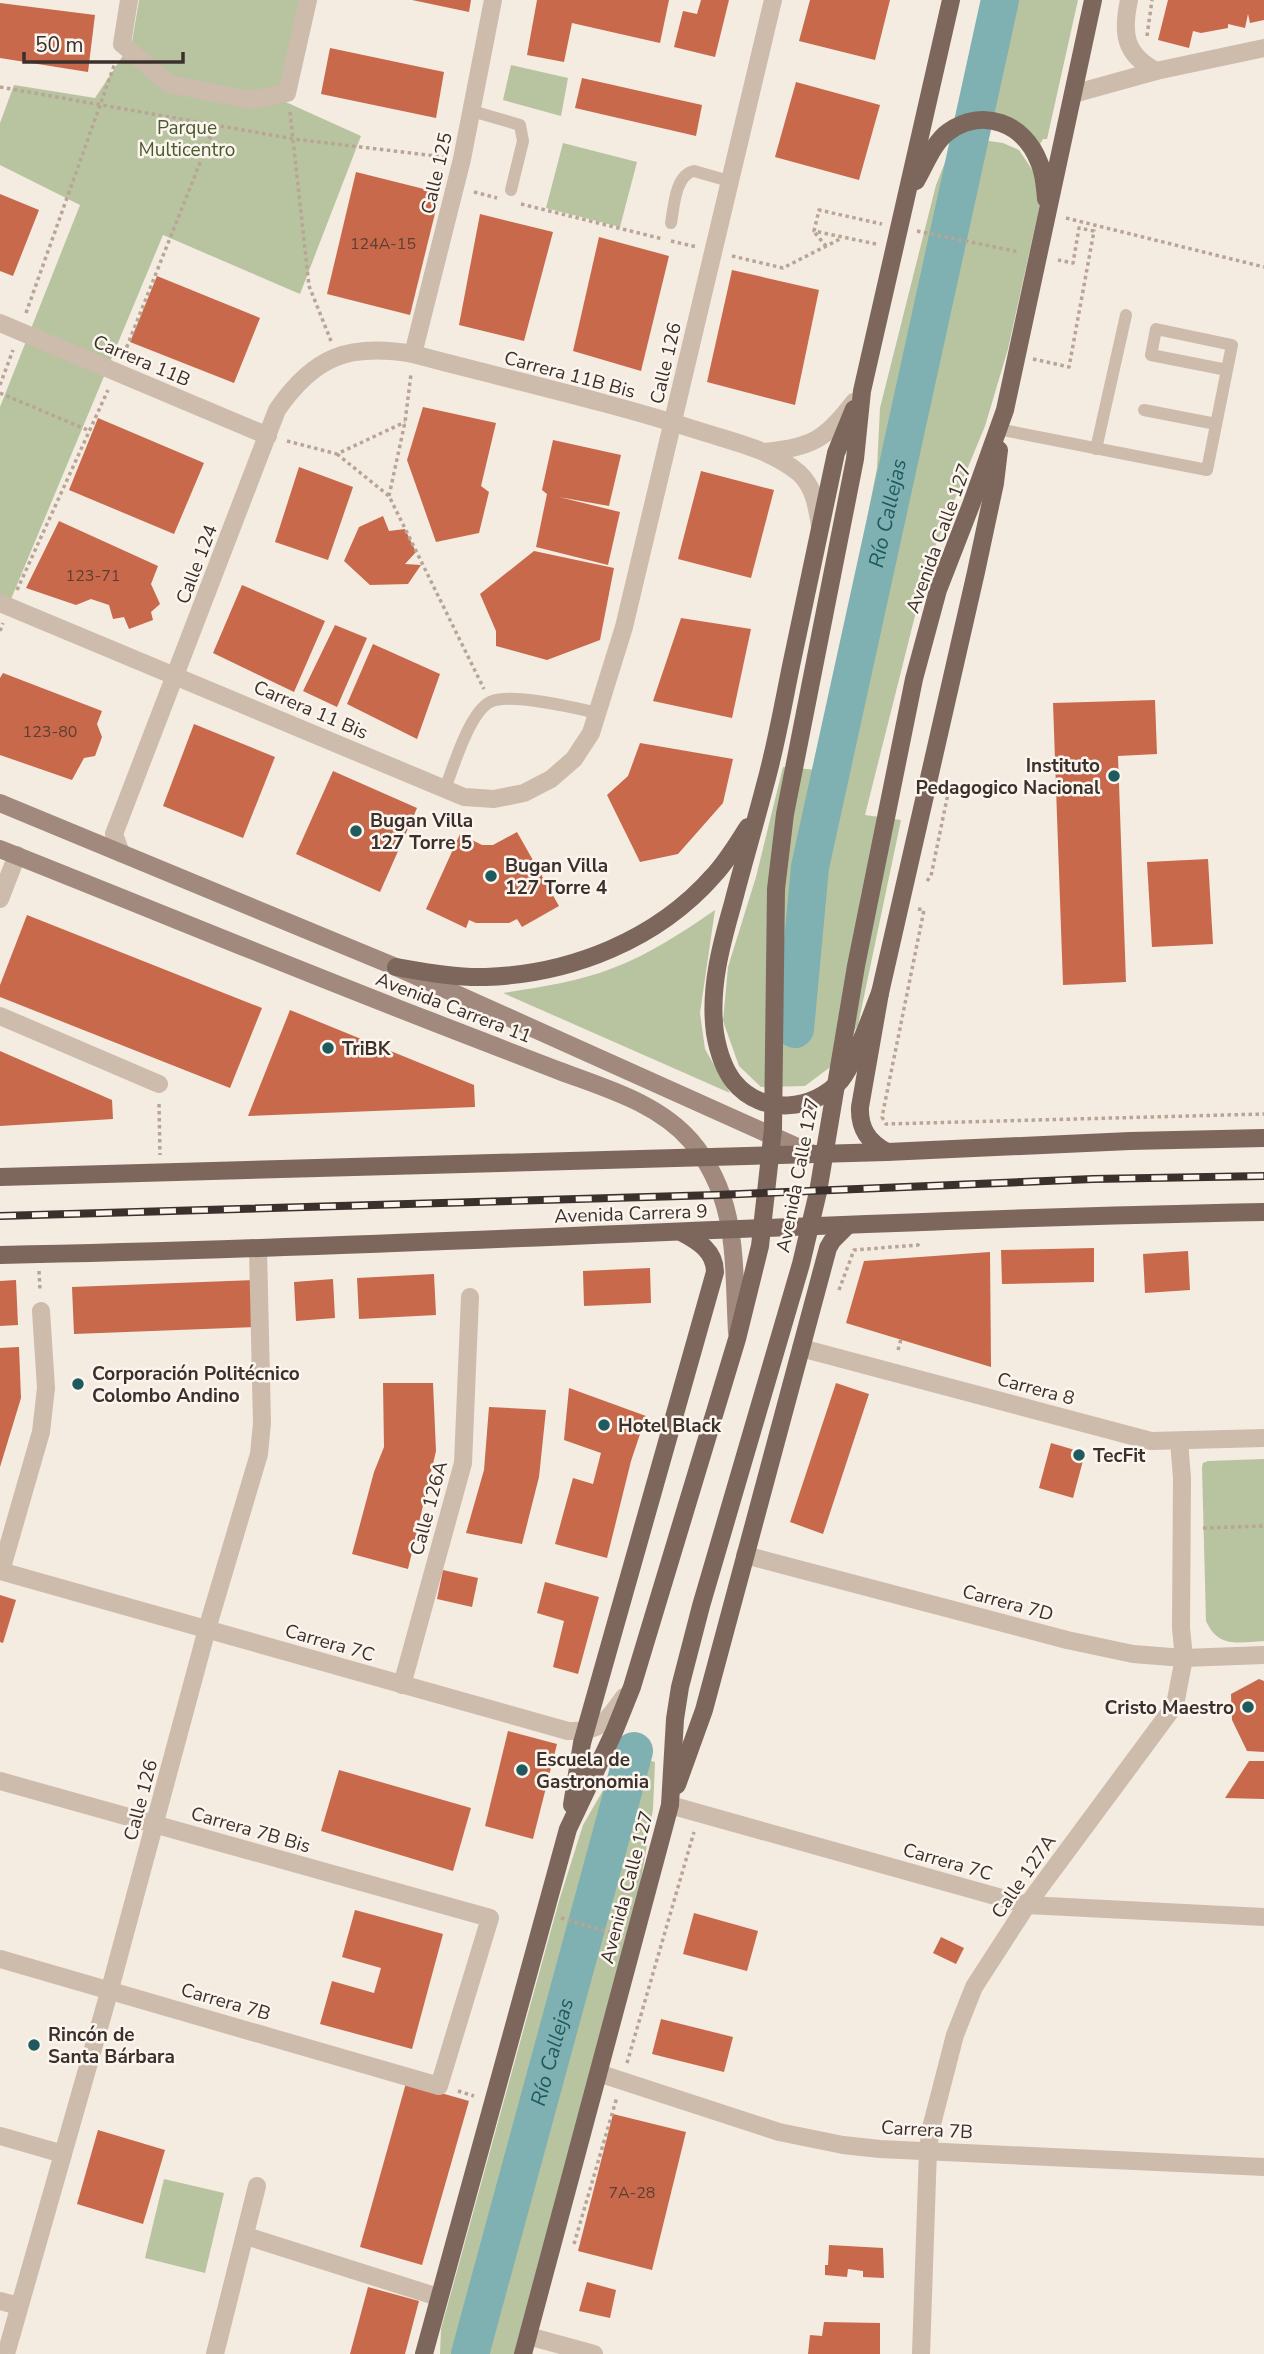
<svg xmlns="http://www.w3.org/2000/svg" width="1264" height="2354" font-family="'Nunito Sans',sans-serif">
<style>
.green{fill:#b8c4a0}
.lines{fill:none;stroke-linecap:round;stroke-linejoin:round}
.river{stroke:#7fb0b2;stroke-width:38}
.building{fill:#c8694b}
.path{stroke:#b9a596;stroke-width:3.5;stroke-dasharray:3.5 3.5;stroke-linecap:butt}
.lane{stroke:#cdbbac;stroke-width:12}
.street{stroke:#cdbbac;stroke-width:18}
.secondary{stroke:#a18a7d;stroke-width:18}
.primary{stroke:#7d675c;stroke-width:18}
.rail-casing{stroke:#3b302b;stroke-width:8}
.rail{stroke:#fbf5ee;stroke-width:5;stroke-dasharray:16;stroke-linecap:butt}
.poi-dot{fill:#1f5a5e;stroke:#fbf5ee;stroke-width:2.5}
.labels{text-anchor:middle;stroke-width:5;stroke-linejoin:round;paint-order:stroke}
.number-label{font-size:16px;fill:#5e3e33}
.park-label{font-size:19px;fill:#4a5a2e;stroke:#fbf5ee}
.street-label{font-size:19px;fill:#3b302b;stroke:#fbf5ee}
.poi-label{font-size:19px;font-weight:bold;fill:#3b302b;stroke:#fbf5ee;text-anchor:start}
.water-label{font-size:21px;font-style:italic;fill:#1f5a5e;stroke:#fbf5ee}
</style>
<rect width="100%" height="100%" fill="#f4ebe1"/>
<g class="green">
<polygon points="139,0 300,0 279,99 361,136 300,294 163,235 11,599 0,595 0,407 80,205 0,165 0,123 14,85 95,98 132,42"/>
<path d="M 1012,0 L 1078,0 L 1047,139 L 1043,139 L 1040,144 C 1025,125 1009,117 986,110 Z"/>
<polygon points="511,65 568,78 561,116 503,100"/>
<polygon points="989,141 1003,143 1019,150 1033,171 1040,204 1008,349 985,426 928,564 865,815 901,820 858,1025 833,1065 805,1086 761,1087 739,1066 723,1021 728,967 756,877 783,767 818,770 877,468 880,408 936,185 946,160 964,144"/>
<polygon points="563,143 637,162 620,227 546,208"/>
<path d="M 715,910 L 700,1013 L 705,1049 L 730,1093 L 503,993 C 540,987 578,982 613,968 C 650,954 683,932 715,910 Z"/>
<path d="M 1264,1459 L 1264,1641 C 1238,1642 1219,1649 1206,1621 L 1202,1467 L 1203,1463 L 1208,1461 Z"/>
<polygon points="624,1754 655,1762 653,1809 639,1892 514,2354 440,2354 441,2329 559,1901 583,1825"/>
<polygon points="164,2179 224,2193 205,2273 145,2258"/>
</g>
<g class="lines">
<g class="river">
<path id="s1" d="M 795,1029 L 810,867 L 1000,0"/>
<path id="s2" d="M 470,2354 L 634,1751"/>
</g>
</g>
<g class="building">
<polygon points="412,0 471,0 469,12"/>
<polygon points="537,0 669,0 660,43 572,23 564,62 527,55"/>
<polygon points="701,0 729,0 715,57 674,47 683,11 697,14"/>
<polygon points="810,0 890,0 875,60 799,41"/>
<polygon points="1168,0 1264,0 1264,20 1250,23 1248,14 1245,28 1228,24 1228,28 1201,33 1193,31 1189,48 1158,40"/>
<polygon points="0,3 95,15 88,72 0,58"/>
<polygon points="330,48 444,72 436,118 321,94"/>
<polygon points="582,78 702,105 696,136 575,108"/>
<polygon points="796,82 880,105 859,180 775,157"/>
<polygon points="356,172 440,193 410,315 327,294"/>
<polygon points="0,194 39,210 13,276 0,271"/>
<polygon points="480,214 553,232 524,341 459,325"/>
<polygon points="599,237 669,256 641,371 573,351"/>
<polygon points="732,270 819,290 795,405 707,382"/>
<polygon points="157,276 260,318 234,383 130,342"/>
<polygon points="423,407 496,423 481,486 489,492 479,533 436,542 407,460"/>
<polygon points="98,418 204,463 174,534 69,490"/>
<polygon points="553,440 621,455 609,506 559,497 620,512 608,565 536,547 547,494 542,490"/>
<polygon points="299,467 353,487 328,560 275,542"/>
<polygon points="701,471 774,490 751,578 678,559"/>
<polygon points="383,516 389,531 405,529 416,552 405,564 421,565 408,584 370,585 344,561 359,527"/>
<polygon points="59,521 158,566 151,584 160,604 151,612 153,620 129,629 124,617 113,619 109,605 91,599 76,605 26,588"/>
<polygon points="534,551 614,568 600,640 547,660 496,646 496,631 480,594"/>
<polygon points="242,585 325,621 294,692 213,653"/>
<polygon points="681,618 751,629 732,718 653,701"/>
<polygon points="335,625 367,638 337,707 303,691"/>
<polygon points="373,644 440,674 417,739 347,704"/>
<polygon points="3,673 102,711 97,724 102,737 95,756 84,758 72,780 0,755 0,678"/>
<polygon points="1155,700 1157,754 1118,756 1126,982 1063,985 1053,703"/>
<polygon points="194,724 275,757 243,838 163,806"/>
<polygon points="640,743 733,759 723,803 678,854 640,862 607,795 628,776"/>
<polygon points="333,771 417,808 380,892 296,854"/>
<polygon points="517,832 559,906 522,927 517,919 509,923 476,923 469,920 466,928 426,909 460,834 482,845 493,845"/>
<polygon points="1208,859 1213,944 1152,947 1147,862"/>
<polygon points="27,915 262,1008 230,1088 0,997 0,985"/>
<polygon points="290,1010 474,1085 475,1107 248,1116"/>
<polygon points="0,1051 112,1100 113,1119 0,1126"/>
<polygon points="1094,1248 1094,1282 1002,1284 1001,1250"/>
<polygon points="1188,1251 1190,1290 1145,1293 1143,1254"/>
<polygon points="990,1252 991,1367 846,1323 864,1261"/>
<polygon points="650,1268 651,1303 584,1306 583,1271"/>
<polygon points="434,1274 436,1315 359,1319 357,1278"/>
<polygon points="333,1279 335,1318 296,1321 294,1282"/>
<polygon points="16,1280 18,1325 0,1326 0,1281"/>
<polygon points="255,1280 257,1327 74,1334 72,1287"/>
<polygon points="19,1347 21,1398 0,1467 0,1348"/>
<polygon points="383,1383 433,1383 436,1451 408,1569 352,1554 374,1472 384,1447"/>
<polygon points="836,1383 869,1394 823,1534 790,1522"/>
<polygon points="569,1388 646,1416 631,1461 607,1558 555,1544 573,1478 593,1484 601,1453 564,1440"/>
<polygon points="489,1407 546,1410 539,1477 522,1544 466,1533 484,1470"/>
<polygon points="1051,1443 1085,1453 1073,1498 1039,1488"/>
<polygon points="443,1570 478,1578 472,1607 437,1599"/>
<polygon points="545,1582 599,1597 578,1674 553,1667 564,1621 537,1613"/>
<polygon points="0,1595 16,1600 3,1643 0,1642"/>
<polygon points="1259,1679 1264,1681 1264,1752 1247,1751 1232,1720 1231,1694"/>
<polygon points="508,1731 557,1744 533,1839 485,1826"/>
<polygon points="1249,1761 1264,1761 1264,1799 1225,1798"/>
<polygon points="339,1770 471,1808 453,1871 321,1831"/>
<polygon points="355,1910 443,1934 412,2049 320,2024 332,1981 374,1993 381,1968 342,1957"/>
<polygon points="694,1913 758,1931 747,1971 683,1954"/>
<polygon points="941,1937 964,1948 956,1964 933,1953"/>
<polygon points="661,2019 733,2037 724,2072 652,2054"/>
<polygon points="406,2083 469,2101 422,2265 360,2247"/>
<polygon points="613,2114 686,2132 652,2270 578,2251"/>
<polygon points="98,2130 165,2150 143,2224 77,2204"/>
<polygon points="829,2245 883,2248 884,2278 863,2277 863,2271 848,2269 847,2277 825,2275 825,2265 828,2265"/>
<polygon points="587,2282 616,2290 610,2318 579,2311"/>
<polygon points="368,2287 419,2301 405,2354 350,2354"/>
<polygon points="824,2322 880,2323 880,2354 808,2354 810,2335 822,2336"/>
</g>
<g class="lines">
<g class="path">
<polyline points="1147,36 1152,0"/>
<polyline points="0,87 294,139 444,157"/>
<polyline points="290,112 309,286 331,341"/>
<polyline points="474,192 497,198"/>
<polyline points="521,204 663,239"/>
<polyline points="1066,218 1264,267"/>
<polyline points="917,231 1019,252"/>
<polyline points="815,233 826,246"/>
<polyline points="671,241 697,247"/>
<polyline points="876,244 814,231 819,210 882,224"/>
<polyline points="732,256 783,268 842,238"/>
<polyline points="26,313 115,63"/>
<polyline points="124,354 215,125"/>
<polyline points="1033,359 1069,367 1094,231 1079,228 1073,263 1058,260"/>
<polyline points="0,385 13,350"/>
<polyline points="0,393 90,431"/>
<polyline points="287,441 337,454 405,422"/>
<polyline points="337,454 389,496 484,689"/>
<polyline points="389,496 405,422 411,374"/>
<polyline points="17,590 108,390"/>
<polyline points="0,631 3,623"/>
<polyline points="927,881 931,876 950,784"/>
<polyline points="918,909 924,910 882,1117 886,1124 1264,1114"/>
<polyline points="159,1104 160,1155"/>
<polyline points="39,1271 40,1291"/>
<polyline points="839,1290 854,1250 918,1245 920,1241"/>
<polyline points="898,1350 901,1339"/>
<polyline points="1203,1528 1264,1526"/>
<polyline points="561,1918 618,1935"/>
<polyline points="627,2063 694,1832"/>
<polyline points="458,2091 474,2096"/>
<polyline points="574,2244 617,2097"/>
</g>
<g class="lane">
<polyline points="472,111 520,125 523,141 511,190"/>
<path d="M 671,223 C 674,207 675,175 694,171 L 729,181"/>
<polyline points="1144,410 1216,424"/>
<polyline points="998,429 1207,470 1232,345 1156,329 1151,355 1227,370"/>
<polyline points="1096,449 1126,315"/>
<path d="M 445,789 C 453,768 469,713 490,702 C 509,692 575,708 598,713"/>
</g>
<g class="street">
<polyline points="129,0 122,44 169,84 250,100 287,93 308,0"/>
<path d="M 1129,0 C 1122,33 1124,54 1156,71"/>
<polyline points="1073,94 1156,71 1264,48"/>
<polyline points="0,323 268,436"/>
<polyline points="413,354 462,159 493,0"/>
<path d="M 765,452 C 813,446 824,441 854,402"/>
<polyline points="0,603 464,797 494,799 524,793 551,779 574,759 591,733 624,627 773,0"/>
<path d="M 121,853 L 114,834 L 277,410 C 314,356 349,343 413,354 C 511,380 610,402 706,433 C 738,443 773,451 799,473 C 814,487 817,506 820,526"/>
<polyline points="0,899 17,855"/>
<polyline points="0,1016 159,1084"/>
<polyline points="801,1348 1151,1441 1264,1438"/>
<polyline points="745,1555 1067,1640 1133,1654 1184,1658 1264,1655"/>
<path d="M 0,1571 L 568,1731 C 601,1732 606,1722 624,1697"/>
<polyline points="1,1571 41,1432 46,1388 41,1311"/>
<polyline points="402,1685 463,1463 470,1297"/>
<polyline points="0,1781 490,1918 439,2086 0,1959"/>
<polyline points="670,1805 1027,1905 1264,1917"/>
<polyline points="598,2073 779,2132 843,2145 880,2149 1264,2167"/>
<polyline points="0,2136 63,2154"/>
<polyline points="246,2236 438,2297"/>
<polyline points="0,2301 19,2306"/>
<polyline points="528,2336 594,2354"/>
<polyline points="6,2354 110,1989 207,1629 259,1454 262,1423 258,1249"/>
<polyline points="215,2354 257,2186"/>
<polyline points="921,2354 928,2150 931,2128 955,2035 974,1987 1027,1905 1175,1705 1184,1658 1181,1628 1182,1478 1179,1441"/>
</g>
<g class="secondary">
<polyline points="0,803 396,967 813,1154"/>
<path d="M 0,849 C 144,906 288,966 433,1022 C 474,1038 516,1054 557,1070 C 604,1088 657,1102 691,1141 C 739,1198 733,1262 737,1332"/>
</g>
<g class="primary">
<path d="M 916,181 C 925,166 933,143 948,132 C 983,107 1024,123 1039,162 C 1044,173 1045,186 1046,199"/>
<path d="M 854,409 L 836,453 C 821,524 806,595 791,666 C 783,705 776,746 765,785 C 755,824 743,864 733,903 C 721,945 709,989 715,1033 C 718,1051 723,1068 734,1082 C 762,1116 814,1111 841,1080 C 855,1063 871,1015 880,993"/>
<path d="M 396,967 C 425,972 456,978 486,977 C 571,974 657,940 714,875 C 727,861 737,844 748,827"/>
<path d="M 887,1152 C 868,1142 859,1128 860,1107 L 880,993 L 976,572 L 995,483 L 999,450"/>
<polyline points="0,1177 887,1152 1130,1141 1264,1138"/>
<path d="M 0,1255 C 422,1247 842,1220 1264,1212"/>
<polyline points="677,1785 704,1710 828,1248 832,1241 847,1226"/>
<path d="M 572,1805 L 582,1743 L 715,1272 C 715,1251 698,1241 681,1232"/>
<polyline points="424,2354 568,1829 614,1732 632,1687 737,1339 760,1246 773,1129 776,889 785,814 855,459 862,391 951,0"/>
<polyline points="523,2354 670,1805 675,1719 680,1687 701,1606 801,1264 818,1192 856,966 914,679 938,590 971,505 1005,410 1093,0"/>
</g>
<g class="rail-casing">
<polyline id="rail" points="0,1216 716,1195 1093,1179 1264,1176"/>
</g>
<use href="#rail" class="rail"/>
</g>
<g class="poi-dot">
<circle cx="1114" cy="776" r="7"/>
<circle cx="356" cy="831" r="7"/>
<circle cx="491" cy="876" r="7"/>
<circle cx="328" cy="1048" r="7"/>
<circle cx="78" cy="1384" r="7"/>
<circle cx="604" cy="1425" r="7"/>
<circle cx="1079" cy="1455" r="7"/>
<circle cx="1248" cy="1707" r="7"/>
<circle cx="522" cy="1770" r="7"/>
<circle cx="34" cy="2045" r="7"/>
</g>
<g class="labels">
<g class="number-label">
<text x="383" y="249">124A-15</text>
<text x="93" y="581">123-71</text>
<text x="50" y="737">123-80</text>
<text x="632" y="2198">7A-28</text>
</g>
<g class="park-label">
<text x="187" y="134">Parque<tspan x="187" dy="22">Multicentro</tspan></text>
</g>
<g class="street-label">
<text transform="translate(436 173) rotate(-77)" y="7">Calle 125</text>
<text transform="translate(142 360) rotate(23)" y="7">Carrera 11B</text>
<text transform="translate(665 363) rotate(-77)" y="7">Calle 126</text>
<text transform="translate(570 374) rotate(15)" y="7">Carrera 11B Bis</text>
<text transform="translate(938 538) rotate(-70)" y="7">Avenida Calle 127</text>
<text transform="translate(196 564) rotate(-69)" y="7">Calle 124</text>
<text transform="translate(311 709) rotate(23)" y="7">Carrera 11 Bis</text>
<text transform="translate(454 1007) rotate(21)" y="7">Avenida Carrera 11</text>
<text transform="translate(797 1175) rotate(-79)" y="7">Avenida Calle 127</text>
<text transform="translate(631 1213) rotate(-2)" y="7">Avenida Carrera 9</text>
<text transform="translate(1036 1388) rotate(15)" y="7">Carrera 8</text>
<text transform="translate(428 1508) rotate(-75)" y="7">Calle 126A</text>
<text transform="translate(1008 1602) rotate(15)" y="7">Carrera 7D</text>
<text transform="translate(330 1642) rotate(16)" y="7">Carrera 7C</text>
<text transform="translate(140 1800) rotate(-75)" y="7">Calle 126</text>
<text transform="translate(251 1829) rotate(16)" y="7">Carrera 7B Bis</text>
<text transform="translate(948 1861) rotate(16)" y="7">Carrera 7C</text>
<text transform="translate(1023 1876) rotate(-55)" y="7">Calle 127A</text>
<text transform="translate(626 1887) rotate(-75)" y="7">Avenida Calle 127</text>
<text transform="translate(226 2001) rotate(16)" y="7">Carrera 7B</text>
<text transform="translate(927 2129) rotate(3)" y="7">Carrera 7B</text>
</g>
<g class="poi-label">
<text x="1100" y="772" text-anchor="end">Instituto<tspan x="1100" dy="22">Pedagogico Nacional</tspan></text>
<text x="370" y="827">Bugan Villa<tspan x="370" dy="22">127 Torre 5</tspan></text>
<text x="505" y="872">Bugan Villa<tspan x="505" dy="22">127 Torre 4</tspan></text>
<text x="342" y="1055">TriBK</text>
<text x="92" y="1380">Corporación Politécnico<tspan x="92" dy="22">Colombo Andino</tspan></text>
<text x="618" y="1432">Hotel Black</text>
<text x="1093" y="1462">TecFit</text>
<text x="1234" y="1714" text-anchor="end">Cristo Maestro</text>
<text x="536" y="1766">Escuela de<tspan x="536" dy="22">Gastronomia</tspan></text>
<text x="48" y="2041">Rincón de<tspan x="48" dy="22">Santa Bárbara</tspan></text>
</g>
<g class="water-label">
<text dy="7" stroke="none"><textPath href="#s1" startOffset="525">Río Callejas</textPath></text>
<text dy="7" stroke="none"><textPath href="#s2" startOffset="313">Río Callejas</textPath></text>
</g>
</g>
<path d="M24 52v10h159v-10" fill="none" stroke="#3b302b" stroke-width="3.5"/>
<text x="35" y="52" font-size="21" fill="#3b302b" stroke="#fbf5ee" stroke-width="5" paint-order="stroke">50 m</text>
</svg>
